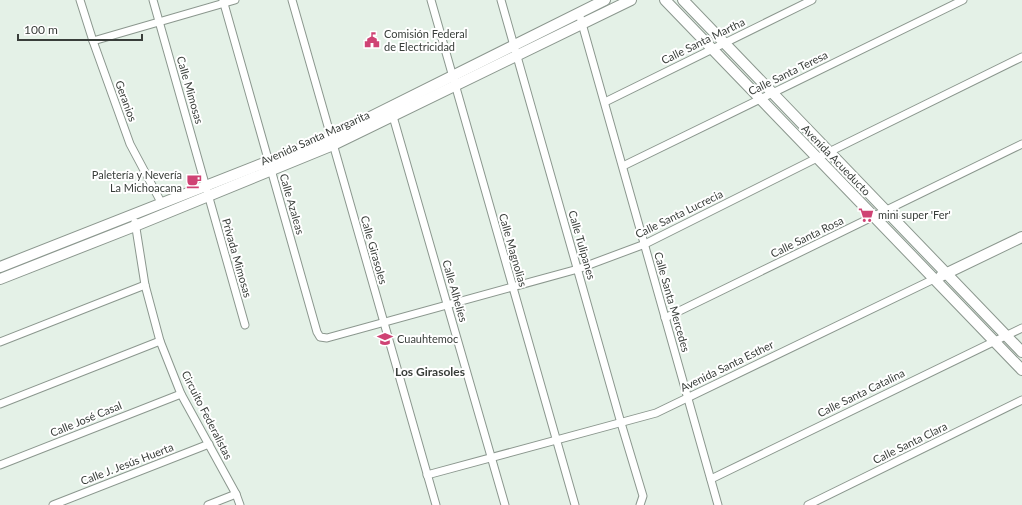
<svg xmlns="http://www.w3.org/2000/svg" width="1022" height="505" font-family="Lato,sans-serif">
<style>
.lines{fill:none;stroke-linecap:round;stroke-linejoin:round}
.street-casing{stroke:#8b978e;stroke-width:9}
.secondary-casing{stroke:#8b978e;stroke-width:12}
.street{stroke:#fff;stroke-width:7}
.secondary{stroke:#fff;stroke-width:10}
.labels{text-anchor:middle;stroke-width:4;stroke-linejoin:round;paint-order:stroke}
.poi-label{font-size:11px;fill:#393e3a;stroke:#fff;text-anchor:start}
.street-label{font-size:11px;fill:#393e3a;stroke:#fff}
.neighbourhood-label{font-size:12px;font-weight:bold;fill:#393e3a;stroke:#fff}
</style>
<rect width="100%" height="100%" fill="#e4f1e7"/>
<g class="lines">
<g class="street-casing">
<g id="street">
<polyline points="80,0 93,41 130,144 162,204"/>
<polyline points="153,0 245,325"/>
<polyline points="223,0 317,332 320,337 327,338 578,269 645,244 829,152 1022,57"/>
<polyline points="292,0 436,505"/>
<polyline points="431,0 575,505"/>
<polyline points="501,0 621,423 643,496 640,505"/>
<polyline points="579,13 718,505"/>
<polyline points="93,41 235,0"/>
<polyline points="605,102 812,0"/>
<polyline points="392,113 505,505"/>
<polyline points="623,166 963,0"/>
<polyline points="135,222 145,285 160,341 181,394 236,494 240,505"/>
<polyline points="665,318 1022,144"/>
<polyline points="0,342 145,285"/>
<polyline points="0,404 160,341"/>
<polyline points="0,465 181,394"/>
<polyline points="427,475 656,413 934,279"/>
<polyline points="711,479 1022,328"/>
<polyline points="53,505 209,444"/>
<polyline points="208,505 236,494"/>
<polyline points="808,505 1022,400"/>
</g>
</g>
<g class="secondary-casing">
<g id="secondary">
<polyline points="665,0 1022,370"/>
<polyline points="683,0 1022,352"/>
<polyline points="0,267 330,137 605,0"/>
<polyline points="941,276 1022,237"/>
<polyline points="0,279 135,226 333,145 631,0"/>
</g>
</g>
<use href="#street" class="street"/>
<use href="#secondary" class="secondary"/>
</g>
<defs>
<g id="civic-bare" transform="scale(1.2)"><path d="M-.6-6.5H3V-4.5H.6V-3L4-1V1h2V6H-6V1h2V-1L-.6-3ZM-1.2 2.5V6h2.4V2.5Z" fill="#cf4374" stroke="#fff" stroke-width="2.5" paint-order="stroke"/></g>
<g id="cafe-bare" transform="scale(1.2)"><path d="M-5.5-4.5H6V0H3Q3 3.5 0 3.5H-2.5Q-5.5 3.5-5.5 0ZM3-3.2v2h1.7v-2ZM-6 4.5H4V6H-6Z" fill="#cf4374" stroke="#fff" stroke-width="2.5" paint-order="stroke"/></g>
<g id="supermarket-bare" transform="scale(1.2)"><path d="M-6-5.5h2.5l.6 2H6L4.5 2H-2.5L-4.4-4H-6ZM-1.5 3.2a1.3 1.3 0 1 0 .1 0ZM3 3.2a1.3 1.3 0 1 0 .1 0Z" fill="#cf4374" stroke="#fff" stroke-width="2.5" paint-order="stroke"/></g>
<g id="school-bare" transform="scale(1.2)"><path d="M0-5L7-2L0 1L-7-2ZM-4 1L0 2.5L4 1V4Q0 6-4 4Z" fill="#cf4374" stroke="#fff" stroke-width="2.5" paint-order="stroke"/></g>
</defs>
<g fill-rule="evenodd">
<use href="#civic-bare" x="372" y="40"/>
<use href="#cafe-bare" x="194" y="181"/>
<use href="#supermarket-bare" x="866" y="215"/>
<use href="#school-bare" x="385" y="339"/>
</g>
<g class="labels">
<g class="poi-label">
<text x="384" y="38">Comisión Federal<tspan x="384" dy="13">de Electricidad</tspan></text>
<text x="182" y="179" text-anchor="end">Paletería y Nevería<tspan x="182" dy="13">La Michoacana</tspan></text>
<text x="878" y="219">mini super 'Fer'</text>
<text x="397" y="343">Cuauhtemoc</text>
</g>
<g class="street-label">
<text transform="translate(703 41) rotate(-26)" y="4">Calle Santa Martha</text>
<text transform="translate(788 73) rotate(-26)" y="4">Calle Santa Teresa</text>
<text transform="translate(190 90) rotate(74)" y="4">Calle Mimosas</text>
<text transform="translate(126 101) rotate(70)" y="4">Geranios</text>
<text transform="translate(315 138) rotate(-24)" y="4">Avenida Santa Margarita</text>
<text transform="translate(836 160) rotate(46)" y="4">Avenida Acueducto</text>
<text transform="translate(292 204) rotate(74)" y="4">Calle Azaleas</text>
<text transform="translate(679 214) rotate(-26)" y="4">Calle Santa Lucrecia</text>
<text transform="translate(807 237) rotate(-26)" y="4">Calle Santa Rosa</text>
<text transform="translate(582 245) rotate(74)" y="4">Calle Tulipanes</text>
<text transform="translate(374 250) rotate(74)" y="4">Calle Girasoles</text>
<text transform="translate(513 250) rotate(74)" y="4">Calle Magnolias</text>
<text transform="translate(237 258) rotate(74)" y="4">Privada Mimosas</text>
<text transform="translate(455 291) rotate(74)" y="4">Calle Alhelíes</text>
<text transform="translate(672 302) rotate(74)" y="4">Calle Santa Mercedes</text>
<text transform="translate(727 366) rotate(-26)" y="4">Avenida Santa Esther</text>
<text transform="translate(861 393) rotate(-26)" y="4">Calle Santa Catalina</text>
<text transform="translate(207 415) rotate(63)" y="4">Circuito Federalistas</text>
<text transform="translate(86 419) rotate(-22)" y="4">Calle José Casal</text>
<text transform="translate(910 443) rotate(-26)" y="4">Calle Santa Clara</text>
<text transform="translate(127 464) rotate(-21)" y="4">Calle J. Jesús Huerta</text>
</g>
<g class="neighbourhood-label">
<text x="430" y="376">Los Girasoles</text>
</g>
</g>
<path d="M18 34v6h124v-6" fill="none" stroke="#393e3a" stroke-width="2"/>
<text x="24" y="34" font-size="12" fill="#393e3a" stroke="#ffffff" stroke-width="3" paint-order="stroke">100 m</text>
</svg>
